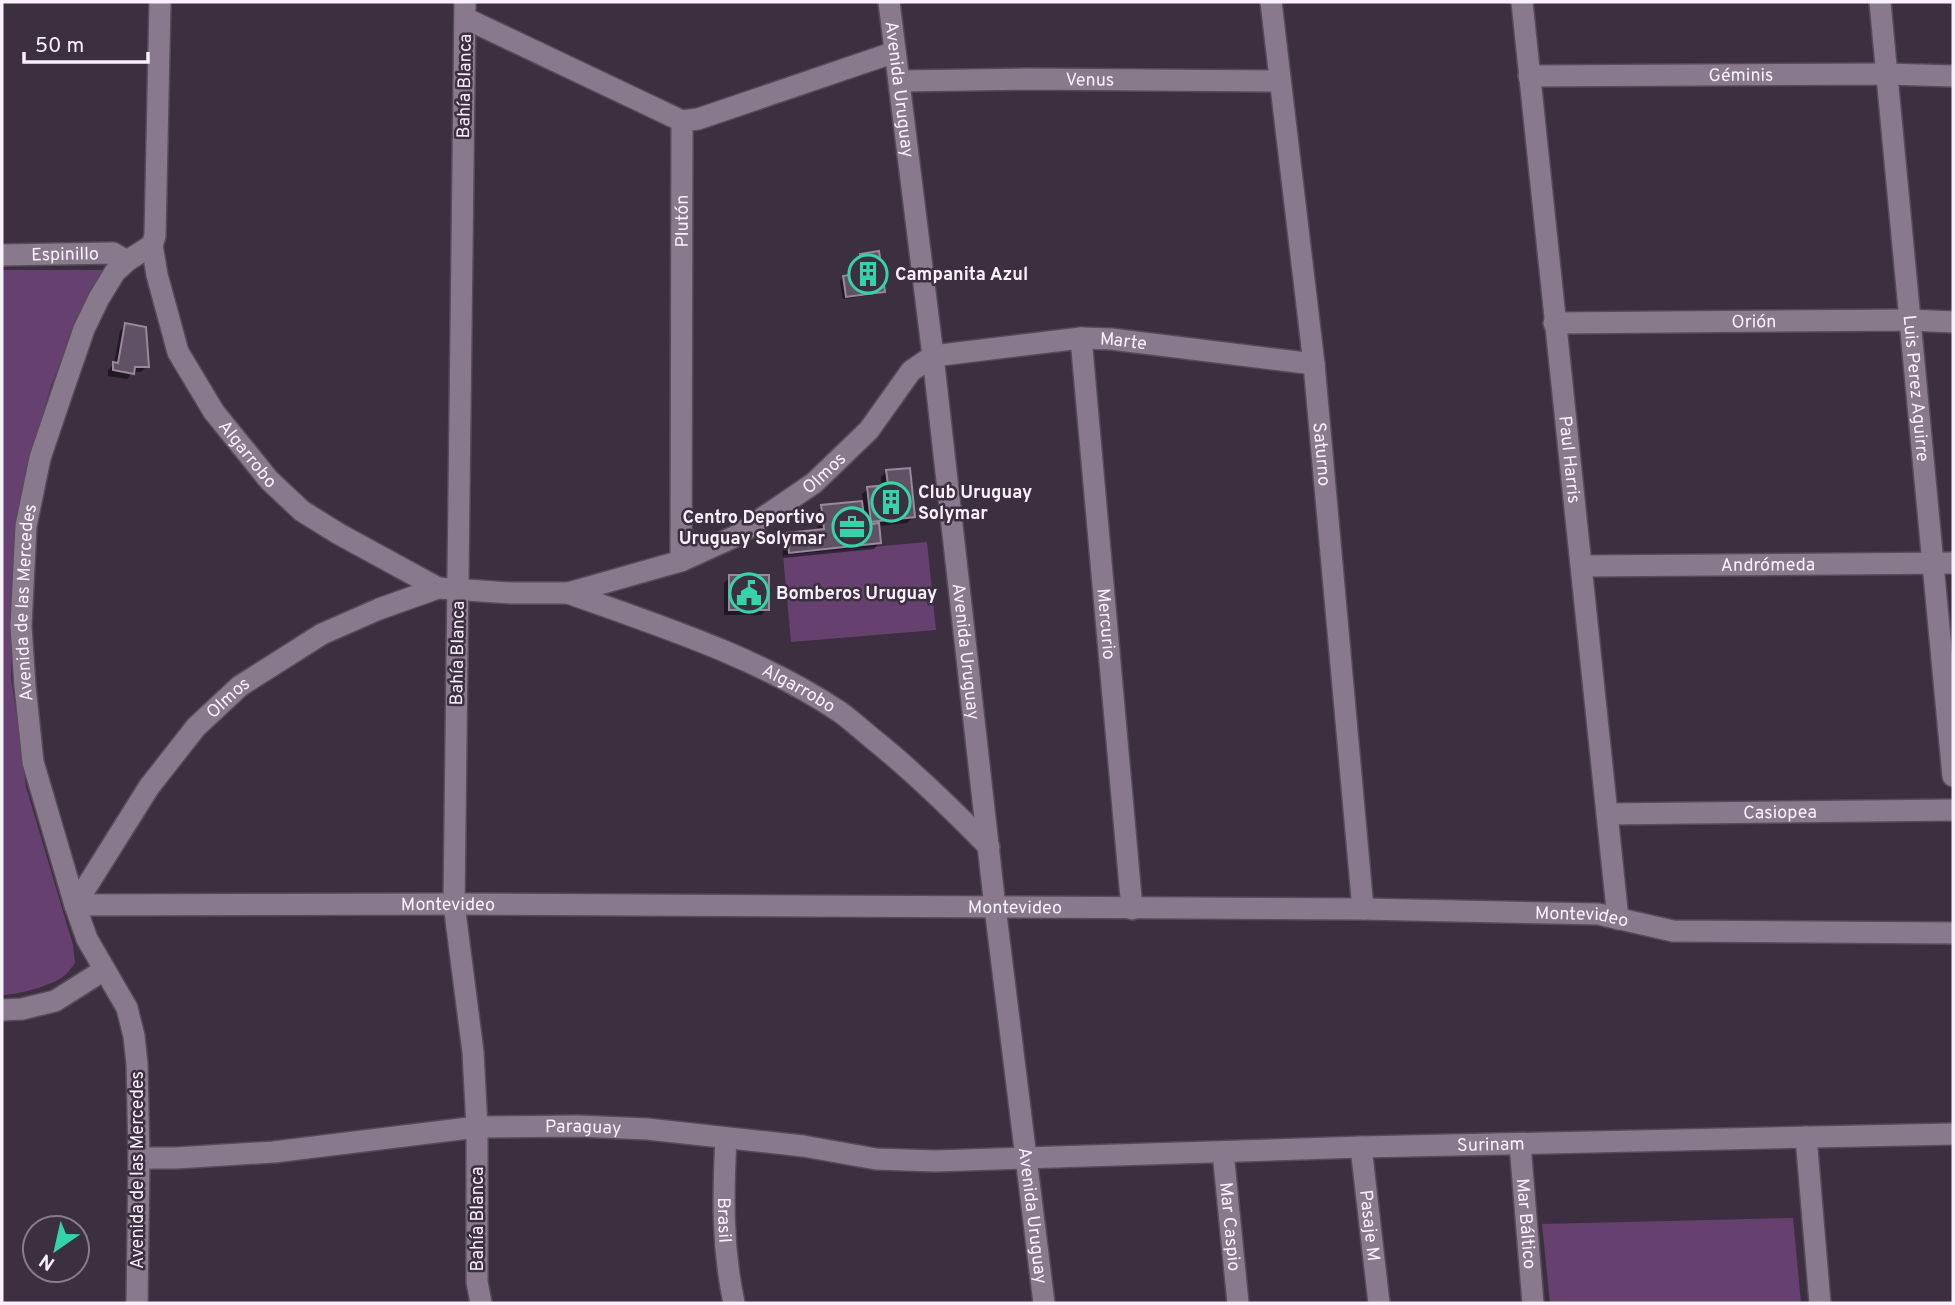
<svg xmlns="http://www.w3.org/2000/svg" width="1955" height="1305" font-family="Overpass,sans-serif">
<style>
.green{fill:#66406f}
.shadow{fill:#0007}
.building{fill:#605264;stroke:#97889c;stroke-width:2}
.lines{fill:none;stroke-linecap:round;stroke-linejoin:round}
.minor-casing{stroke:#564b59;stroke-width:24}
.minor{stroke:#88798c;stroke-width:21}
.labels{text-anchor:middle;stroke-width:5;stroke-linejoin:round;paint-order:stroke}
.street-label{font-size:18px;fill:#f8f0fb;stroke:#3c2f40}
.poi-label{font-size:18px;font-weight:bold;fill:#f8f0fb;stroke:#3c2f40;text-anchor:start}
</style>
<rect width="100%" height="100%" fill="#3c2f40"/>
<g class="green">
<path d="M 2,270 L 107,270 L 77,321 L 51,386 L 25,477 L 13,581 L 11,677 L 26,787 L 73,945 L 75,963 C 72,967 68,973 64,976 C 51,986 17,995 2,995 Z"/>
<polygon points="927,542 936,630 791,642 783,555"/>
<polygon points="1793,1218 1801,1303 1550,1303 1542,1224"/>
</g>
<g class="shadow">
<polygon points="861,255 883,291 879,294 843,299 840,281 843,277 860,275 858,259"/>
<polygon points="126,325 147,366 141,372 133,372 127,379 108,376 108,370 114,364 120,331"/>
<polygon points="887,471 913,517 907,523 878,526 879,543 874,549 783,558 782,541 787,535 818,532 816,512 822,507 863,503 862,494 868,489 882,487 881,477"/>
<polygon points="730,577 767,609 761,615 724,615 724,583"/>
</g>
<g class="building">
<polygon points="879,251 885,292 846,297 843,276 863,273 860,254"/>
<polygon points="125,323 146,327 149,367 135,367 134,374 113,370 113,362 118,363"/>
<polygon points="910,468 915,517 871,522 867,487 888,485 886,470"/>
<polygon points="862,501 865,525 879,523 881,543 789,553 787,533 824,529 821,505"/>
<rect x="729" y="575" width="40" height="35"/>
</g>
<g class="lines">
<g class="minor-casing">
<g id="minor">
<polyline points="465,2 454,904 473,1052 477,1127 477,1282 481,1303"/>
<path id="s1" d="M 889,2 L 933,356 L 995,907 L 1044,1303"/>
<path id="s2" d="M 1271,2 L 1314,364 L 1363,909"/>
<path id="s3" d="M 1522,2 L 1618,919"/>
<path id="s4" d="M 1880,2 L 1953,776"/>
<polyline points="465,18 682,121"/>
<path id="s5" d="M 1529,76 L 1887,74 L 1953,76"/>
<path id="s6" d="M 899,81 L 1027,79 L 1280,81"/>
<polyline points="682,121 698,119 895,52"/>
<path id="s7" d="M 152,245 L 157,275 L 178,352 L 214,412 L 269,480 L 302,511 L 339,534 L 438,588"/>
<path id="s8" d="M 2,255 L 113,253 L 127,261"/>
<path id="s9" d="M 1554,323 L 1909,320 L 1953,322"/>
<path id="s10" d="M 1081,338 L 1132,909"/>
<path id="s11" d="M 681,561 L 682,121"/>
<path id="s12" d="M 1582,566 L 1953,563"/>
<path id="s13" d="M 568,593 C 660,626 758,657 840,712 C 851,720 862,730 873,739 C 914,772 952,809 989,847"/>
<path id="s14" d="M 1607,814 L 1953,810"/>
<path id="s15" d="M 75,905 L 454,904 L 1363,909 L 1598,914 L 1673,931 L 1953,933"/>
<path id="s16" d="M 75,905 L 149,787 L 196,727 L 240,686 L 322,634 L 379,609 L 438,588 L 511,593 L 568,593 L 681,561 L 736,536 L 814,483 L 869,430 L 911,371 L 933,356 L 1081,338 L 1111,339 L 1314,364"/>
<polyline points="2,1010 22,1009 55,1001 104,970"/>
<polyline points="1806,1137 1820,1303"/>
<path id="s17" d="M 726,1138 C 723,1195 722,1247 734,1303"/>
<path id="s18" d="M 1520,1144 L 1533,1303"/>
<path id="s19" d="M 1361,1147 L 1379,1303"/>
<path id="s20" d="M 1223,1152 L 1238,1303"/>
<path id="s21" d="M 139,1158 L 176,1158 L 274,1152 L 477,1127 L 578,1126 L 647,1129 L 803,1146 L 876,1159 L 935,1161 L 1361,1147 L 1953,1134"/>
<path id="s22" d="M 137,1303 L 139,1158 L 137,1064 L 134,1036 L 127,1008 L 87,939 L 75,905 L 33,762 L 25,686 L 21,626 L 26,526 L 40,458 L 63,390 L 84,329 L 99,298 L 115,272 L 127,261 L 152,245 L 155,236 L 160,2"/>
</g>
</g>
<use href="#minor" class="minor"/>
</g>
<defs>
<g id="building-ring" transform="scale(2.0125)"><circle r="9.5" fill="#3c2f40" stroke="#34d4a8" stroke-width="1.5"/><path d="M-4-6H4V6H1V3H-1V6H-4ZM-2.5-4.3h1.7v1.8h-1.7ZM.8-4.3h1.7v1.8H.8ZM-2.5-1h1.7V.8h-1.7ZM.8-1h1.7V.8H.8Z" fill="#34d4a8"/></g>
<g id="office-ring" transform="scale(2.0125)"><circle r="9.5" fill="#3c2f40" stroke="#34d4a8" stroke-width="1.5"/><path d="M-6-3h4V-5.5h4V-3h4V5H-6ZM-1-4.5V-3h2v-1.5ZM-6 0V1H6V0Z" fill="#34d4a8"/></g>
<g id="civic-ring" transform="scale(2.0125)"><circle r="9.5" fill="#3c2f40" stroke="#34d4a8" stroke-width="1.5"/><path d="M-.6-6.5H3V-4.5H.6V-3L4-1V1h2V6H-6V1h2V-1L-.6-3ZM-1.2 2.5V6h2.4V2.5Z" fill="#34d4a8"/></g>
</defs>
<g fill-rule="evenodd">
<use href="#building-ring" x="868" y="274"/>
<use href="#building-ring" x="891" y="502"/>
<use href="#office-ring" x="852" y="527"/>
<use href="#civic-ring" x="749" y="593"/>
</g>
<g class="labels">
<g class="street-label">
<text dy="6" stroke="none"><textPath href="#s5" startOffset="212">Géminis</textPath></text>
<text dy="6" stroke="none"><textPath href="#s6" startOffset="191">Venus</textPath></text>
<text transform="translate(464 86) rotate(-89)" y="6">Bahía Blanca</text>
<text dy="6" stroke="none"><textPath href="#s1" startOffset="88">Avenida Uruguay</textPath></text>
<text dy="6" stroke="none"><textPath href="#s11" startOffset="340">Plutón</textPath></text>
<text dy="6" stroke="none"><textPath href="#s8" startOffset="63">Espinillo</textPath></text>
<text dy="6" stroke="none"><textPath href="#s9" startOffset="200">Orión</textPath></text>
<text dy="6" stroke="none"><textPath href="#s16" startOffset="1267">Marte</textPath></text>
<text dy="6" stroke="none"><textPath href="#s4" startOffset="388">Luis Perez Aguirre</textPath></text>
<text dy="6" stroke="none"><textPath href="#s7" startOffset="234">Algarrobo</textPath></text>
<text dy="6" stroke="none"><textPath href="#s2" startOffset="455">Saturno</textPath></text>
<text dy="6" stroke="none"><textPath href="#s3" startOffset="460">Paul Harris</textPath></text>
<text dy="6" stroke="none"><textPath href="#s16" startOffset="914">Olmos</textPath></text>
<text dy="6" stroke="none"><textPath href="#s12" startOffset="186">Andrómeda</textPath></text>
<text dy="6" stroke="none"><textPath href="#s22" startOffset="721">Avenida de las Mercedes</textPath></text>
<text dy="6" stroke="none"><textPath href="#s10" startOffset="287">Mercurio</textPath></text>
<text transform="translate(457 653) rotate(-89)" y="6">Bahía Blanca</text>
<text dy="6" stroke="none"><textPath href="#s1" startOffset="654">Avenida Uruguay</textPath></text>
<text dy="6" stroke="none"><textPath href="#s13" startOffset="250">Algarrobo</textPath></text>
<text dy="6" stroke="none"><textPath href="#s16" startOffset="259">Olmos</textPath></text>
<text dy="6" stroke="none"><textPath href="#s14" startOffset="173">Casiopea</textPath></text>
<text dy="6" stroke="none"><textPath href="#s15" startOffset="373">Montevideo</textPath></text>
<text dy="6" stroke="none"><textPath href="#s15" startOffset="940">Montevideo</textPath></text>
<text dy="6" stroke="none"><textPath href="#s15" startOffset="1507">Montevideo</textPath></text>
<text dy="6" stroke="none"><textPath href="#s21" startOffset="446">Paraguay</textPath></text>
<text dy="6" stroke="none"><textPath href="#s21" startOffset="1356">Surinam</textPath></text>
<text transform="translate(137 1170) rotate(-90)" y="6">Avenida de las Mercedes</text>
<text dy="6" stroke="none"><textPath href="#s1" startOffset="1222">Avenida Uruguay</textPath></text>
<text transform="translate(477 1219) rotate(-90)" y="6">Bahía Blanca</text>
<text dy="6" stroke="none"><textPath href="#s17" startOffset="82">Brasil</textPath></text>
<text dy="6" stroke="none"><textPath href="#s18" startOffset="80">Mar Báltico</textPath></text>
<text dy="6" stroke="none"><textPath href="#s19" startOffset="79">Pasaje M</textPath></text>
<text dy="6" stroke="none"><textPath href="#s20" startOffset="75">Mar Caspio</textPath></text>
</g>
<g class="poi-label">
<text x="895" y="280">Campanita Azul</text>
<text x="918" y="498">Club Uruguay<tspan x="918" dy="21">Solymar</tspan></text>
<text x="825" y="523" text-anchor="end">Centro Deportivo<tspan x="825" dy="21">Uruguay Solymar</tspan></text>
<text x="776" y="599">Bomberos Uruguay</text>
</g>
</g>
<rect width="1955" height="1305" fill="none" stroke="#f8f0fb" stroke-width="7"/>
<g transform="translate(56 1249) rotate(214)"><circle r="33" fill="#3c2f40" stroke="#877c8b" stroke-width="2"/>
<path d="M0-5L12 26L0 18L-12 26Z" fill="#34d4a8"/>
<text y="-10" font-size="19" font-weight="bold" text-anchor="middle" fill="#f8f0fb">N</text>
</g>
<path d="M24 52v10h124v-10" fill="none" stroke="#f8f0fb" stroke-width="3.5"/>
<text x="35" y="52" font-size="21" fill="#f8f0fb" stroke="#3c2f40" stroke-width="5" paint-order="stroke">50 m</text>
</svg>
